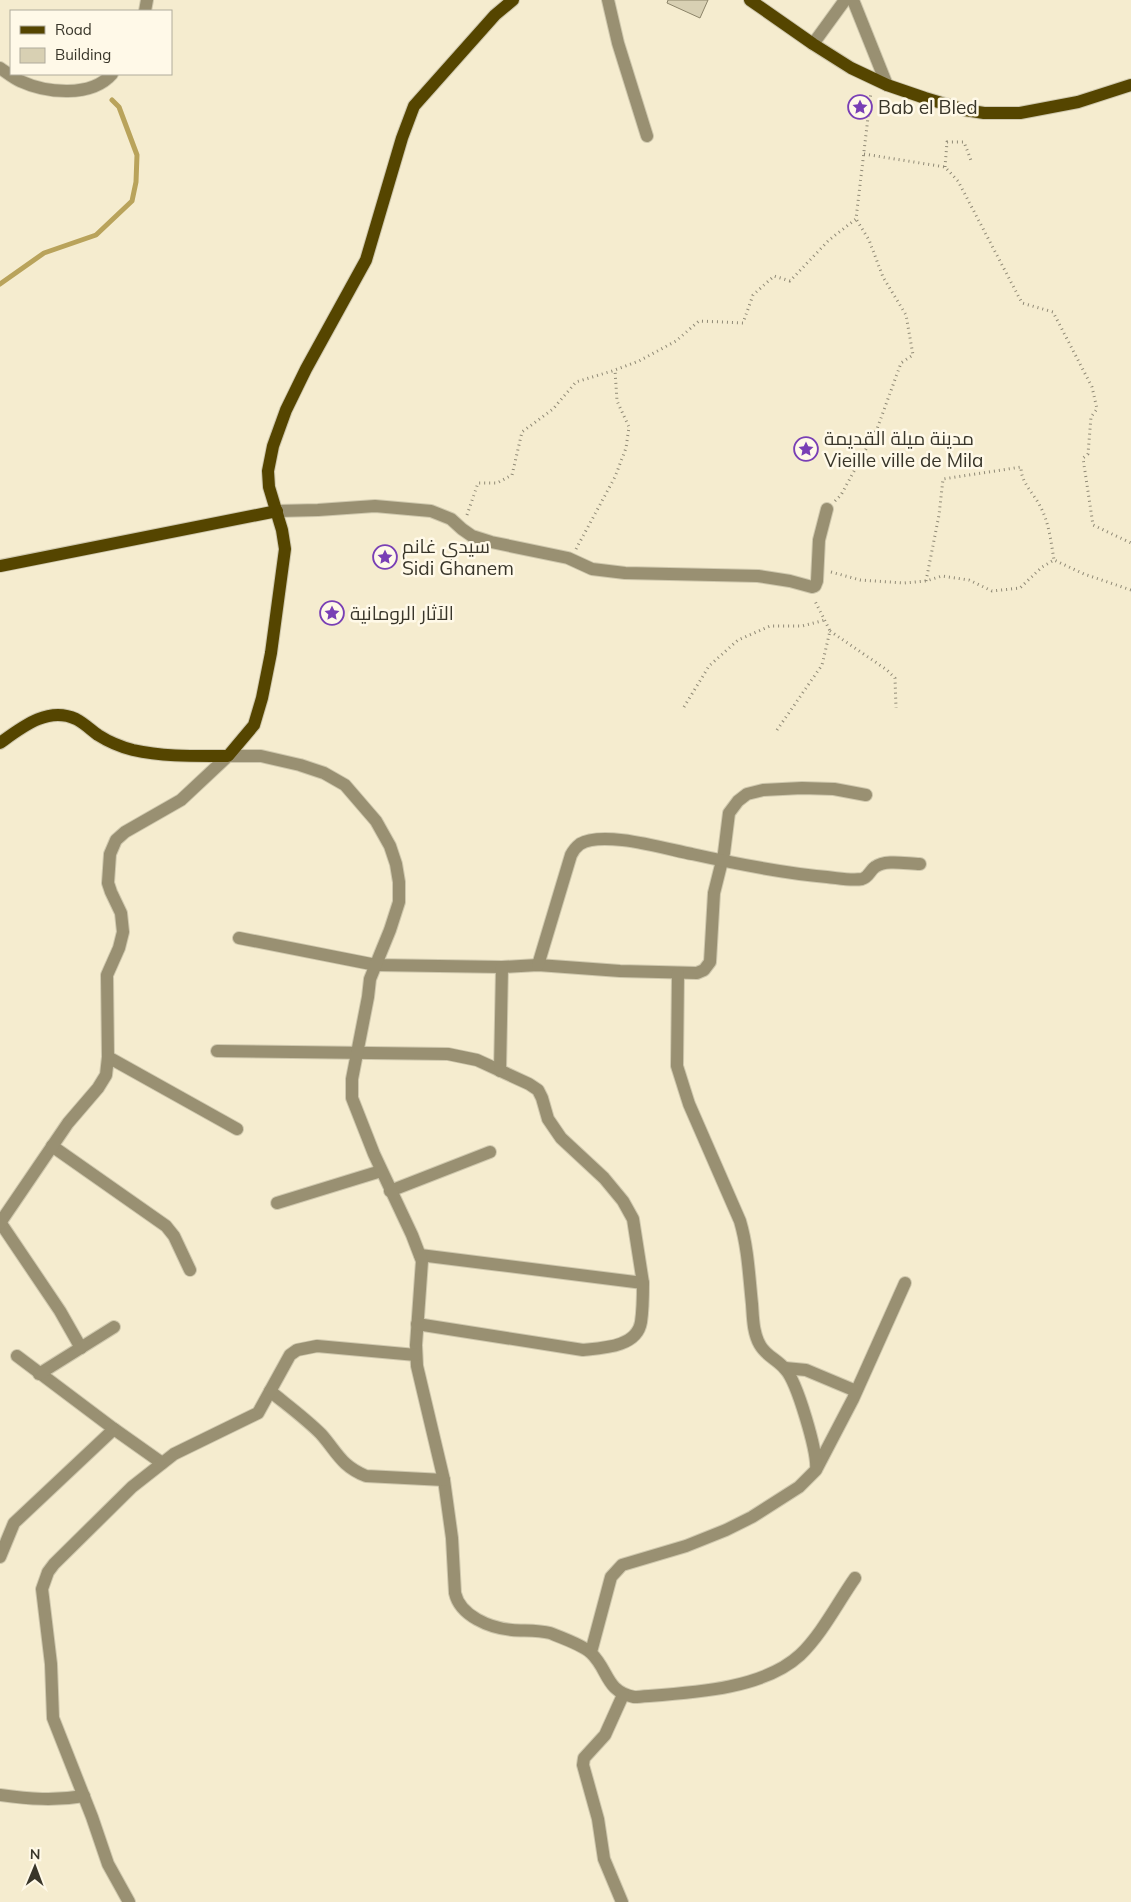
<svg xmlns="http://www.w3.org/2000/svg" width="1131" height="1902" font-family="Mulish,Cairo,sans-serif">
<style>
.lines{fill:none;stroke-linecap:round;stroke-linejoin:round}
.stream{stroke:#b9a35b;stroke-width:5}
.building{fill:#d8d0b3;stroke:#8c8469}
.minor-casing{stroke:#cfc8ae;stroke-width:14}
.major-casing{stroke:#cfc8ae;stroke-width:14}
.path{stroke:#908a76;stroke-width:3;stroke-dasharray:1 4;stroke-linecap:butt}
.minor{stroke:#999072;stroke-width:12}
.major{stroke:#554500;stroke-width:12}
.labels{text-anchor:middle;stroke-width:5;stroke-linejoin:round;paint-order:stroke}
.poi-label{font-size:19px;fill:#39362a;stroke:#fff9e8;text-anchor:start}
</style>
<rect width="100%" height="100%" fill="#f5eccf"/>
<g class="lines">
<polyline class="stream" points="0,284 44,253 96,235 132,201 136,182 137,155 119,107 112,100"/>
</g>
<polygon class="building" points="668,0 708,0 700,18 667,3"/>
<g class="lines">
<g class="minor-casing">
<g id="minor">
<polyline points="608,0 618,43 647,136"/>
<polyline points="853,0 887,85"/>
<polyline points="145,11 147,0"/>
<polyline points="813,44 845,0"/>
<path d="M 0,68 C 6,72 13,78 20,81 C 46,93 91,98 112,74"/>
<polyline points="277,511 318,510 375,506 431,511 451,519 462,529 472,536 491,542 568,558 592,569 625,573 758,576 790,581 812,587 815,586 817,581 819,540 827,509"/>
<polyline points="239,938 376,965 502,967 538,965 620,971 697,973 704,970 710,962 714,893 724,853 729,813 738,801 747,794 763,790 802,788 834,789 866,795"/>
<path d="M 538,965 L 571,855 C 573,851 576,847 580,844 C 603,830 666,849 692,854 C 737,864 782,873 827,877 C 838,878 851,881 862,879 C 869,877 870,870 875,867 C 886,859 907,864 920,864"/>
<polyline points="217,1051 448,1054 477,1060 529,1084 538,1090 542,1098 548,1119 561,1138 604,1178 623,1201 633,1219 643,1283 420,1255"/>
<polyline points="108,1057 237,1129"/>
<polyline points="500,1071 502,967"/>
<polyline points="52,1146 166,1226 174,1236 190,1270"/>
<polyline points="390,1191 490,1152"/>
<polyline points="277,1203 381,1171"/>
<polyline points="0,1222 60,1311 81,1348"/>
<path d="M 0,1223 L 68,1123 L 98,1088 L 106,1075 L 108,1057 L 107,975 L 119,948 L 123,932 L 121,913 L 111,892 L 108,883 L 110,854 L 116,840 L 125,832 L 181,800 L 228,756 L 261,756 L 300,765 L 324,773 L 345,785 L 376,821 L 390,846 L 396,864 L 399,882 L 399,902 L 390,930 L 370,979 L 368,997 L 352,1079 L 352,1098 L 374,1154 L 412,1235 L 422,1261 L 416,1345 L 417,1366 L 444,1480 L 452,1538 L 455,1593 C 460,1616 490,1628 512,1630 C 524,1631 538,1630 550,1633 C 560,1637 583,1645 591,1653 C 609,1670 605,1691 634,1697 C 685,1693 761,1691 800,1655 C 822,1634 838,1602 855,1578"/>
<path d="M 417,1324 L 583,1350 C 603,1348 637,1347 641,1322 C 643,1309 643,1296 643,1283"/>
<polyline points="17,1356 114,1429 162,1463"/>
<polyline points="785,1368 806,1370 856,1391"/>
<polyline points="39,1374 114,1327"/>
<path d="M 270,1391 C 287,1405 305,1418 321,1434 C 337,1452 341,1466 366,1476 L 444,1480"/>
<polyline points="817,1468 853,1399 905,1283"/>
<polyline points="0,1557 14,1523 114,1429"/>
<path d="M 591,1652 L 611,1577 L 622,1565 L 686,1546 L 726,1530 L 752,1517 L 799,1487 L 816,1470 C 818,1453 797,1381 785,1369 C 778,1360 766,1356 760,1345 C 753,1333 753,1318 752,1304 C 749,1276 748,1248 740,1221 L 689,1104 L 677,1066 L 678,973"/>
<path d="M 0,1795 C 29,1799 55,1801 84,1796"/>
<polyline points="129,1902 108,1864 92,1817 53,1718 51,1664 42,1589 48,1572 54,1564 132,1487 174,1454 258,1413 290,1355 297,1350 317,1346 416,1355"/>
<polyline points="622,1902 604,1859 598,1819 583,1765 584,1758 605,1735 623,1695"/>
</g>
</g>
<g class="major-casing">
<g id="major">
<polyline points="750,0 813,44 851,68 887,85 925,98 965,110 984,113 1020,113 1078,102 1131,85"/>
<polyline points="0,566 277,511"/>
<path d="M 0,743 C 22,727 48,706 76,719 C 84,723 91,730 98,735 C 109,742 121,747 133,750 C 164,757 196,756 228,756 L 254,725 L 262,698 L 271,653 L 285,549 L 282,530 L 269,487 L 268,471 L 273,446 L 286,410 L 306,369 L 366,260 L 402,138 L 414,106 L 495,15 L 513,0"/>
</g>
</g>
<g class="path">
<polyline points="864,154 945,167 958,181 1022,303 1053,312 1092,387 1097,409 1091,417 1088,454 1083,458 1093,525 1131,543"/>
<polyline points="945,167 947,142 964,142 972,163"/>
<polyline points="835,501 841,495 877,429 901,363 913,355 906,315 883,277 869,240 856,219"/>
<polyline points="467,515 478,483 497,483 512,475 522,432 553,409 576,382 612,371 639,361 676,341 699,321 743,323 753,295 774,276 790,281 829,240 856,219 871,92"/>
<polyline points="576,549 615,477 626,448 629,427 617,401 615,370"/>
<polyline points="831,572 860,580 904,583 926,581 942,576 969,580 992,591 1020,588 1042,567 1054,560 1084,574 1131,590"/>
<path d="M 926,581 L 939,515 L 943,479 L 1021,467 C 1021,483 1033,492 1040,506 C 1049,522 1051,542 1054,560"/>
<polyline points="830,631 887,670 895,678 896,708"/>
<polyline points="684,707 709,666 738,640 770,626 802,626 825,620"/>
<polyline points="777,730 822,665 830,631 814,599"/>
</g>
<use href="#minor" class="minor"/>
<use href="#major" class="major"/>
</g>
<defs>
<g id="sight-ring" transform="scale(1.25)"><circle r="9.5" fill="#fff9e8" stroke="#793fb5" stroke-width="1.5"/><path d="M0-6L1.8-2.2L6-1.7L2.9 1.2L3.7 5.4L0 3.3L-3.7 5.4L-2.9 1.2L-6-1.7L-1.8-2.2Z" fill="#793fb5"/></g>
</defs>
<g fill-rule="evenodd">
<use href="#sight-ring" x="860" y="107"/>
<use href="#sight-ring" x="806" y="449"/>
<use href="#sight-ring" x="385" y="557"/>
<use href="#sight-ring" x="332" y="613"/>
</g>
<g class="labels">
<g class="poi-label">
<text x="878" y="114">Bab el Bled</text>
<text x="824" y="445">مدينة ميلة القديمة<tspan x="824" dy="22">Vieille ville de Mila</tspan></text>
<text x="402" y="553">سيدي غانم<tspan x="402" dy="22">Sidi Ghanem</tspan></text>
<text x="350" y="620">الآثار الرومانية</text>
</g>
</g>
<rect x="10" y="10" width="162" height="65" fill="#fff9e8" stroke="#b0ab9c"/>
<rect x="20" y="26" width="25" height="8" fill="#554500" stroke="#b0ab9c"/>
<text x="55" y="35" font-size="15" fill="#39362a">Road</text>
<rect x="20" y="48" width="25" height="15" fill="#d8d0b3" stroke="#b0ab9c"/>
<text x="55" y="60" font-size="15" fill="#39362a">Building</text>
<g transform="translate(35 1867) rotate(1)" stroke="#fff9e8" stroke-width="4" paint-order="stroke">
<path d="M0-4L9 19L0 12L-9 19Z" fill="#39362a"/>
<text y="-8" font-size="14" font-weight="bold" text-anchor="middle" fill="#39362a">N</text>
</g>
</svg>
